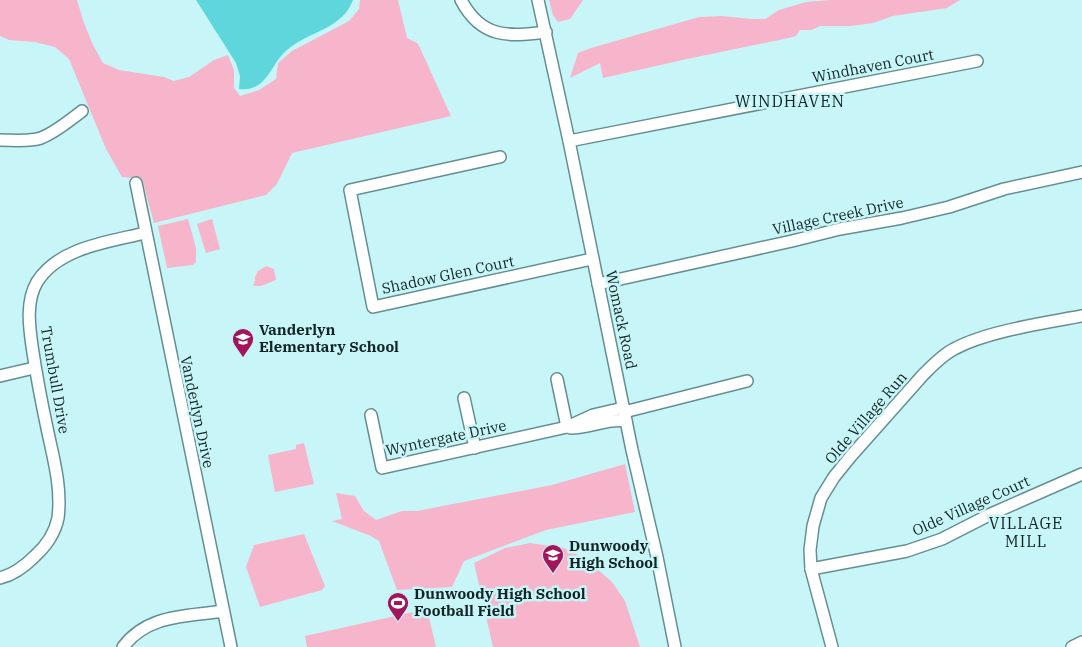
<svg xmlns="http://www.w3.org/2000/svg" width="1082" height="647" font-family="'IBM Plex Serif',serif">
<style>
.green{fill:#f6b5ca}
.water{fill:#5fd6dc}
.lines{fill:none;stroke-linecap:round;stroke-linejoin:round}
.minor-casing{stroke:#648f92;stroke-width:14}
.minor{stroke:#fff;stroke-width:11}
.labels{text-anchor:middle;stroke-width:5;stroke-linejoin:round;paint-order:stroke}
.street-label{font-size:15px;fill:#132425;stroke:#c8f6f8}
.poi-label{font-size:15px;font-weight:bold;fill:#132425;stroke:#c8f6f8;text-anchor:start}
.neighbourhood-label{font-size:16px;letter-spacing:1px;fill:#132425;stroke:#c8f6f8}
</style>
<rect width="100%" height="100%" fill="#c8f6f8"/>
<g class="green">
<polygon points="0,0 77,0 84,23 93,45 103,63 119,70 164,77 174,81 189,77 214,60 228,55 234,70 234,88 240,96 259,90 276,79 278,63 292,51 349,21 359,9 360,0 398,0 407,38 417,43 420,48 451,116 292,153 277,184 266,195 154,223 142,179 122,177 106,149 69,59 55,47 35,42 9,40 0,36"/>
<polygon points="549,0 583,0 570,19 558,22 553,15"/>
<polygon points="830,0 960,0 947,8 893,16 873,23 851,26 820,26 811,30 800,30 796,36 784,39 687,59 603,78 600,63 570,78 578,53 591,48 699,17 722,16 751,19 765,19 779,10 806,2"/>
<polygon points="188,219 196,248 196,262 193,265 167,268 158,226"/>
<polygon points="212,219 220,249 206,253 197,224"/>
<polygon points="266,266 274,269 276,280 261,286 253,286 255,281 255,277 258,271"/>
<polygon points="304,443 314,484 275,492 268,455 296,449 296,445"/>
<polygon points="625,464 635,512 546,530 464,561 452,587 397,590 379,541 371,536 332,521 342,519 336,493 355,496 364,511 376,520 402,511 417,511 552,485"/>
<polygon points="304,534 325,586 322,590 260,607 246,567 254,545"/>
<polygon points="530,543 564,548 587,560 612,582 625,601 640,647 493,647 474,563 505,548"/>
<polygon points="427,609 436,647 307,647 305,636"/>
</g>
<path class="water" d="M 196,0 L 353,0 C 342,30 308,31 287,50 C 270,64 268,92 239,89 L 240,76 L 236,63 Z"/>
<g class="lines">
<g class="minor-casing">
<g id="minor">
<path d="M 461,0 C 481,38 507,37 546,32"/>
<polyline points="538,0 569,141 632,450 657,557 675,647"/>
<path d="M 0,140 C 13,140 29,142 41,138 C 56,132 69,121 82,111"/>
<polyline points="569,141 977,61"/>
<polyline points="500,157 350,190 373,307 592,259"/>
<polyline points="136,183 231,647"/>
<polyline points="598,284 792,241 840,229 902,218 949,207 1004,189 1082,172"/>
<polyline points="0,376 34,368"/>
<polyline points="557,379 567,427"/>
<polyline points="464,398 475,448"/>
<polyline points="624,412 747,381"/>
<polyline points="371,415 382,468 567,427 593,415 619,409 623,406"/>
<path d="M 571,428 C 590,428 608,418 626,421"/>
<polyline points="811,569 907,551 942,539 991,514 1082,474"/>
<path d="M 0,578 C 13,575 25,566 35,556 C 46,546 55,533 58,518 C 62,487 53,457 47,428 C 41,400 36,373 32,346 C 29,325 26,301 37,282 C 59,247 109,242 145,233"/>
<path d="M 123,647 C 148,614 186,617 223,611"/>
<path d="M 832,647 L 811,569 L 810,550 L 813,526 L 821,498 L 834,477 L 851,456 L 922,376 C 932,366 942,355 954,349 C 987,331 1045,323 1082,316"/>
<polyline points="1072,647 1082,642"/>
</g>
</g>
<use href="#minor" class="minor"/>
</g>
<defs>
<g id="school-pin" transform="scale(1.125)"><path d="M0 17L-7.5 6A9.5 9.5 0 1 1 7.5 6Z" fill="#a2145b" stroke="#c8f6f8"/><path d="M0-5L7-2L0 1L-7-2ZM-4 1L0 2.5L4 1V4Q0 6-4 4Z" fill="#fff"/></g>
<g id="stadium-pin" transform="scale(1.125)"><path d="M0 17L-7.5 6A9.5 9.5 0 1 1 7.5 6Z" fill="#a2145b" stroke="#c8f6f8"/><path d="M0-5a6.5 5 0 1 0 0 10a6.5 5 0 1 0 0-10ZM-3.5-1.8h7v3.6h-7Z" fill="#fff"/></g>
</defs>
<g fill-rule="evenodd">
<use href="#school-pin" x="243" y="339"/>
<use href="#school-pin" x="553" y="555"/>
<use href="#stadium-pin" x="398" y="603"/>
</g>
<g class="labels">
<g class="street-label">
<text transform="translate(873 66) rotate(-11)" y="5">Windhaven Court</text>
<text transform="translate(838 216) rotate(-12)" y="5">Village Creek Drive</text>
<text transform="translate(448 275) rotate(-12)" y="5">Shadow Glen Court</text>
<text transform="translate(621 320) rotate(78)" y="5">Womack Road</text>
<text transform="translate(55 380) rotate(80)" y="5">Trumbull Drive</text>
<text transform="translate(197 412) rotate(78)" y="5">Vanderlyn Drive</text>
<text transform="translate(866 418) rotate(-49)" y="5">Olde Village Run</text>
<text transform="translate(446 438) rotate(-12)" y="5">Wyntergate Drive</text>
<text transform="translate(971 506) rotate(-24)" y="5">Olde Village Court</text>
</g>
<g class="poi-label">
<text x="259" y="335">Vanderlyn<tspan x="259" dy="17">Elementary School</tspan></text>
<text x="569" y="551">Dunwoody<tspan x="569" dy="17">High School</tspan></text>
<text x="414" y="599">Dunwoody High School<tspan x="414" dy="17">Football Field</tspan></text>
</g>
<g class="neighbourhood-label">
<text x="790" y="107">WINDHAVEN</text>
<text x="1026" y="529">VILLAGE<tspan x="1026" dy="18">MILL</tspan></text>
</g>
</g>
</svg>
